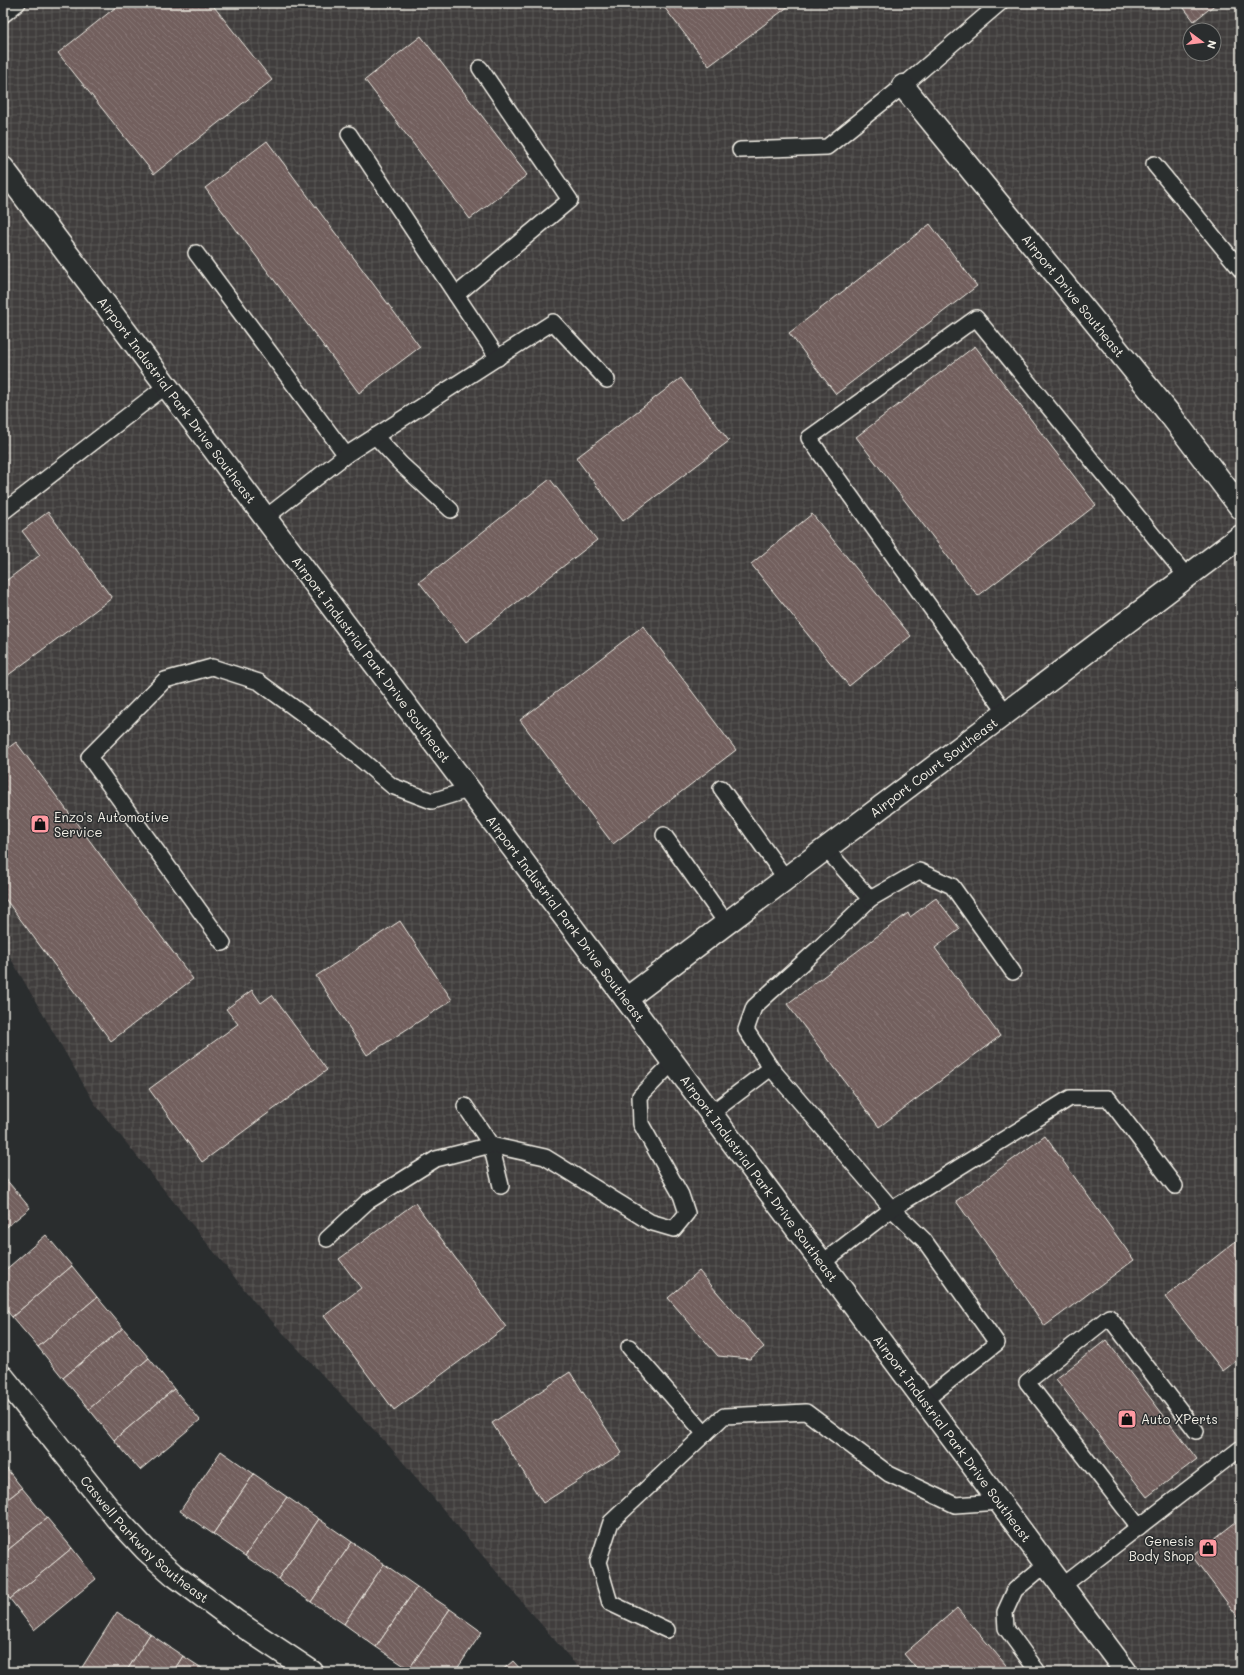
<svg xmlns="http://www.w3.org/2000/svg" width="1244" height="1675" font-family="Mali,sans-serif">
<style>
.industrial{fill:url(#industrial-grid);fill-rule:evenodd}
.building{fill:url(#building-back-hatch);stroke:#f4f1e8}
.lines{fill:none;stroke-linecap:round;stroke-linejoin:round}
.lane-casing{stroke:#f4f1e8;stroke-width:18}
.street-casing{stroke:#f4f1e8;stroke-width:25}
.lane{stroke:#2a2d2e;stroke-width:15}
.street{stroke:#2a2d2e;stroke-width:22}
.labels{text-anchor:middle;stroke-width:3;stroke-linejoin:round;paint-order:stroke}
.street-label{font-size:13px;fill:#f4f1e8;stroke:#2a2d2e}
.poi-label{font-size:13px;fill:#f4f1e8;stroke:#2a2d2e;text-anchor:start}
</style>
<defs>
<pattern id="industrial-grid" width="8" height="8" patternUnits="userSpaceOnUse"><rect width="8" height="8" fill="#403c3c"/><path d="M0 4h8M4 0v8" fill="none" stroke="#5c5958"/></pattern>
<pattern id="building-back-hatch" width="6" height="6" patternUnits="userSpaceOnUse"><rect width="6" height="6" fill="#725f5d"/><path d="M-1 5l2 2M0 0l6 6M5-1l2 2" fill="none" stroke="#877674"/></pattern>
</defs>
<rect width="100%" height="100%" fill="#2a2d2e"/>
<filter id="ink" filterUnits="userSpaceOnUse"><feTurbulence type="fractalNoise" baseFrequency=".025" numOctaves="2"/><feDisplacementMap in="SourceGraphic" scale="8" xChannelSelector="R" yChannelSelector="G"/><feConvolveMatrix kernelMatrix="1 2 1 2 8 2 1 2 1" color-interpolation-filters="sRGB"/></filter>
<g filter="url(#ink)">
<path class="industrial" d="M 3,3 L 1241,3 L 1241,1672 L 582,1672 L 390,1447 L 256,1304 L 95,1104 L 3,945 ZM 1190,30 L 1214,30 L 1214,54 L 1190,54 Z"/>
<g class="building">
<polygon points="121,3 211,3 272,80 154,174 58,53"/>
<polygon points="661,3 793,3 709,66"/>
<polygon points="1180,3 1217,3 1194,21"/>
<polygon points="421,36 527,175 470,219 365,80"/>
<polygon points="267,141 420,347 359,393 205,188"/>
<polygon points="930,224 977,286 836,394 789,333"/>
<polygon points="975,346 1096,505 978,596 856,437"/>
<polygon points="681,378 729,441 623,521 576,458"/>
<polygon points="550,479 597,540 466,642 419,582"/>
<polygon points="48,512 112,598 3,679 3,583 40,555 22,531"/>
<polygon points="812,514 911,636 849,686 751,564"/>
<polygon points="643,626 736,750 613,844 520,720"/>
<polygon points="16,742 193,979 111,1041 3,896 3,752"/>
<polygon points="936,898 960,929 935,948 1000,1036 879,1127 787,1004 908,913 910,917"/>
<polygon points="400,921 452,1000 367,1055 316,976"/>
<polygon points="252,990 261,1003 272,995 327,1070 202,1162 149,1089 238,1024 226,1009"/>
<polygon points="1045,1136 1134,1260 1045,1326 956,1201"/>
<polygon points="4,1177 30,1208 3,1230 3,1178"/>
<polygon points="415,1203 506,1327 394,1410 324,1316 361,1288 339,1259"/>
<polygon points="46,1235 72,1266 12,1317 3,1306 3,1272"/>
<polygon points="1241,1237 1241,1357 1223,1371 1165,1297"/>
<polygon points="72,1266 97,1297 38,1347 12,1317"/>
<polygon points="699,1271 764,1347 750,1359 718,1356 668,1298"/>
<polygon points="97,1297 123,1328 63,1378 38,1347"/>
<polygon points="123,1328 149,1358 89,1409 63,1378"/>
<polygon points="1106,1340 1197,1459 1147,1497 1056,1379"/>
<polygon points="149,1358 174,1389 114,1440 89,1409"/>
<polygon points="570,1372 622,1453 543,1503 492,1423"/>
<polygon points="174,1389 200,1420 140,1470 114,1440"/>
<polygon points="221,1451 254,1474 213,1534 180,1511"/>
<polygon points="3,1464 22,1488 3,1503"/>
<polygon points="254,1474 287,1497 245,1556 213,1534"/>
<polygon points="22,1488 47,1518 3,1554 3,1503"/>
<polygon points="287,1497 319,1519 278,1579 245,1556"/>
<polygon points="47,1518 72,1548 10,1599 3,1591 3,1554"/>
<polygon points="1241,1518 1241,1621 1192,1556"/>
<polygon points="319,1519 352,1542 311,1602 278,1579"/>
<polygon points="352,1542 384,1564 344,1624 311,1602"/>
<polygon points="72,1548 96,1579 34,1630 10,1599"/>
<polygon points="384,1564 417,1587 376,1647 344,1624"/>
<polygon points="417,1587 450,1609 409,1669 376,1647"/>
<polygon points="957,1608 1012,1672 919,1672 904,1654"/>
<polygon points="450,1609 482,1632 455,1672 412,1672 409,1669"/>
<polygon points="117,1612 150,1634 126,1672 79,1672"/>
<polygon points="150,1634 183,1656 173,1672 126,1672"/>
<polygon points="183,1656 208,1672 173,1672"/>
<polygon points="513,1661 523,1672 500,1672"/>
</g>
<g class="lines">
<g class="lane-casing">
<g id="lane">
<polyline points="3,15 18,3"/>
<polyline points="349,134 498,358"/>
<polyline points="740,150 827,147 903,86 1000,3"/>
<polyline points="1154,164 1241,270"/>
<polyline points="196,253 346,455"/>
<polyline points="456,295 570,200 480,68"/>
<polyline points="375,436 401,464 451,510"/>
<polyline points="3,512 166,386"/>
<polyline points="265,518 346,455 553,322 607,380"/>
<polyline points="1006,713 809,438 976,318 1187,577"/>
<polyline points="721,788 786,879"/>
<polyline points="664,835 727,924"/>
<polyline points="826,849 870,899 820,947 754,1007 746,1030 771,1068 892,1209 924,1240 997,1343 924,1401"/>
<polyline points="870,899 919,871 952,886 1013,972"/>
<polyline points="223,943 89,757 165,680 212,667 259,682 337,739 392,786 432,801 468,790"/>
<polyline points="465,1106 491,1145 501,1186"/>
<polyline points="710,1114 771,1068"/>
<polyline points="327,1239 367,1202 436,1159 491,1145 545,1157 650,1222 674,1229 687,1213 681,1195 641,1124 640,1096 673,1062"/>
<polyline points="822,1263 892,1209 1070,1098 1108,1098 1175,1186"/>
<polyline points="629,1347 705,1434"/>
<polyline points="1139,1527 1027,1382 1109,1317 1196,1431"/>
<polyline points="1061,1587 1241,1448"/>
<polyline points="667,1630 610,1603 598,1562 611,1522 724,1416 806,1412 889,1474 955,1505 999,1502"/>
<polyline points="1038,1672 1006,1628 1005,1612 1015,1590 1045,1565"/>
</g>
</g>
<g class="street-casing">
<g id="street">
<path id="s1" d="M 903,86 L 1172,417 L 1241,508"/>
<path id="s2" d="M 3,168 L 626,999 L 1126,1672"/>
<path id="s3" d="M 626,999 L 1241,536"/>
<path id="s4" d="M 3,1377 L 117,1519 L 146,1550 L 174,1575 L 237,1622 L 312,1672"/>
</g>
</g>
<use href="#lane" class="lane"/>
<use href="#street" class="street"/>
</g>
</g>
<defs>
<g id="shop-square" transform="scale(1)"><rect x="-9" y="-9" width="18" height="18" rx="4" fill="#ff9aa2" stroke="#2a2d2e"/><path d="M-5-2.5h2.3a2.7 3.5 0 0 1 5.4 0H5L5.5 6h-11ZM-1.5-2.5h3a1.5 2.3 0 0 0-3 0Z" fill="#111"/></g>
</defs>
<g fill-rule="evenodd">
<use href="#shop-square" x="40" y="824"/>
<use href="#shop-square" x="1127" y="1419"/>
<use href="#shop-square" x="1208" y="1548"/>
</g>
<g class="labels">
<g class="street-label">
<text dy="5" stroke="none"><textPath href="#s1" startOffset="270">Airport Drive Southeast</textPath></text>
<text dy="5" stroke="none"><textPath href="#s2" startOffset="290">Airport Industrial Park Drive Southeast</textPath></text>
<text dy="5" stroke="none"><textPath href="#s2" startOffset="614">Airport Industrial Park Drive Southeast</textPath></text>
<text dy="5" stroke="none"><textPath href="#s3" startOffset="385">Airport Court Southeast</textPath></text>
<text dy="5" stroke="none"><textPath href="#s2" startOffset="938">Airport Industrial Park Drive Southeast</textPath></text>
<text dy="5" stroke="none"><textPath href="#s2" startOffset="1262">Airport Industrial Park Drive Southeast</textPath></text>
<text dy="5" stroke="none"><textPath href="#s2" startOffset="1586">Airport Industrial Park Drive Southeast</textPath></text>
<text dy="5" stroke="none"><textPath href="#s4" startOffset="216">Caswell Parkway Southeast</textPath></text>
</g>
<g class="poi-label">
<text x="54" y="822">Enzo's Automotive<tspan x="54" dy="15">Service</tspan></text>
<text x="1141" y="1424">Auto XPerts</text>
<text x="1194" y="1546" text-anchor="end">Genesis<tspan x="1194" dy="15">Body Shop</tspan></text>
</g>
</g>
<rect width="1244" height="1675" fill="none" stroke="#2a2d2e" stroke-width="16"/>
<rect x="8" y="8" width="1228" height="1659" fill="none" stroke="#f4f1e8" stroke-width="1.5" filter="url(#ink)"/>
<g transform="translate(1202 42) rotate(105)"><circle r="19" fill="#2a2d2e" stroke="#7b7b78"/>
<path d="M0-3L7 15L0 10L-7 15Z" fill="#ff9aa2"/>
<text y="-6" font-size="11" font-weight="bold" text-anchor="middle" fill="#f4f1e8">N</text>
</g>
</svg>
